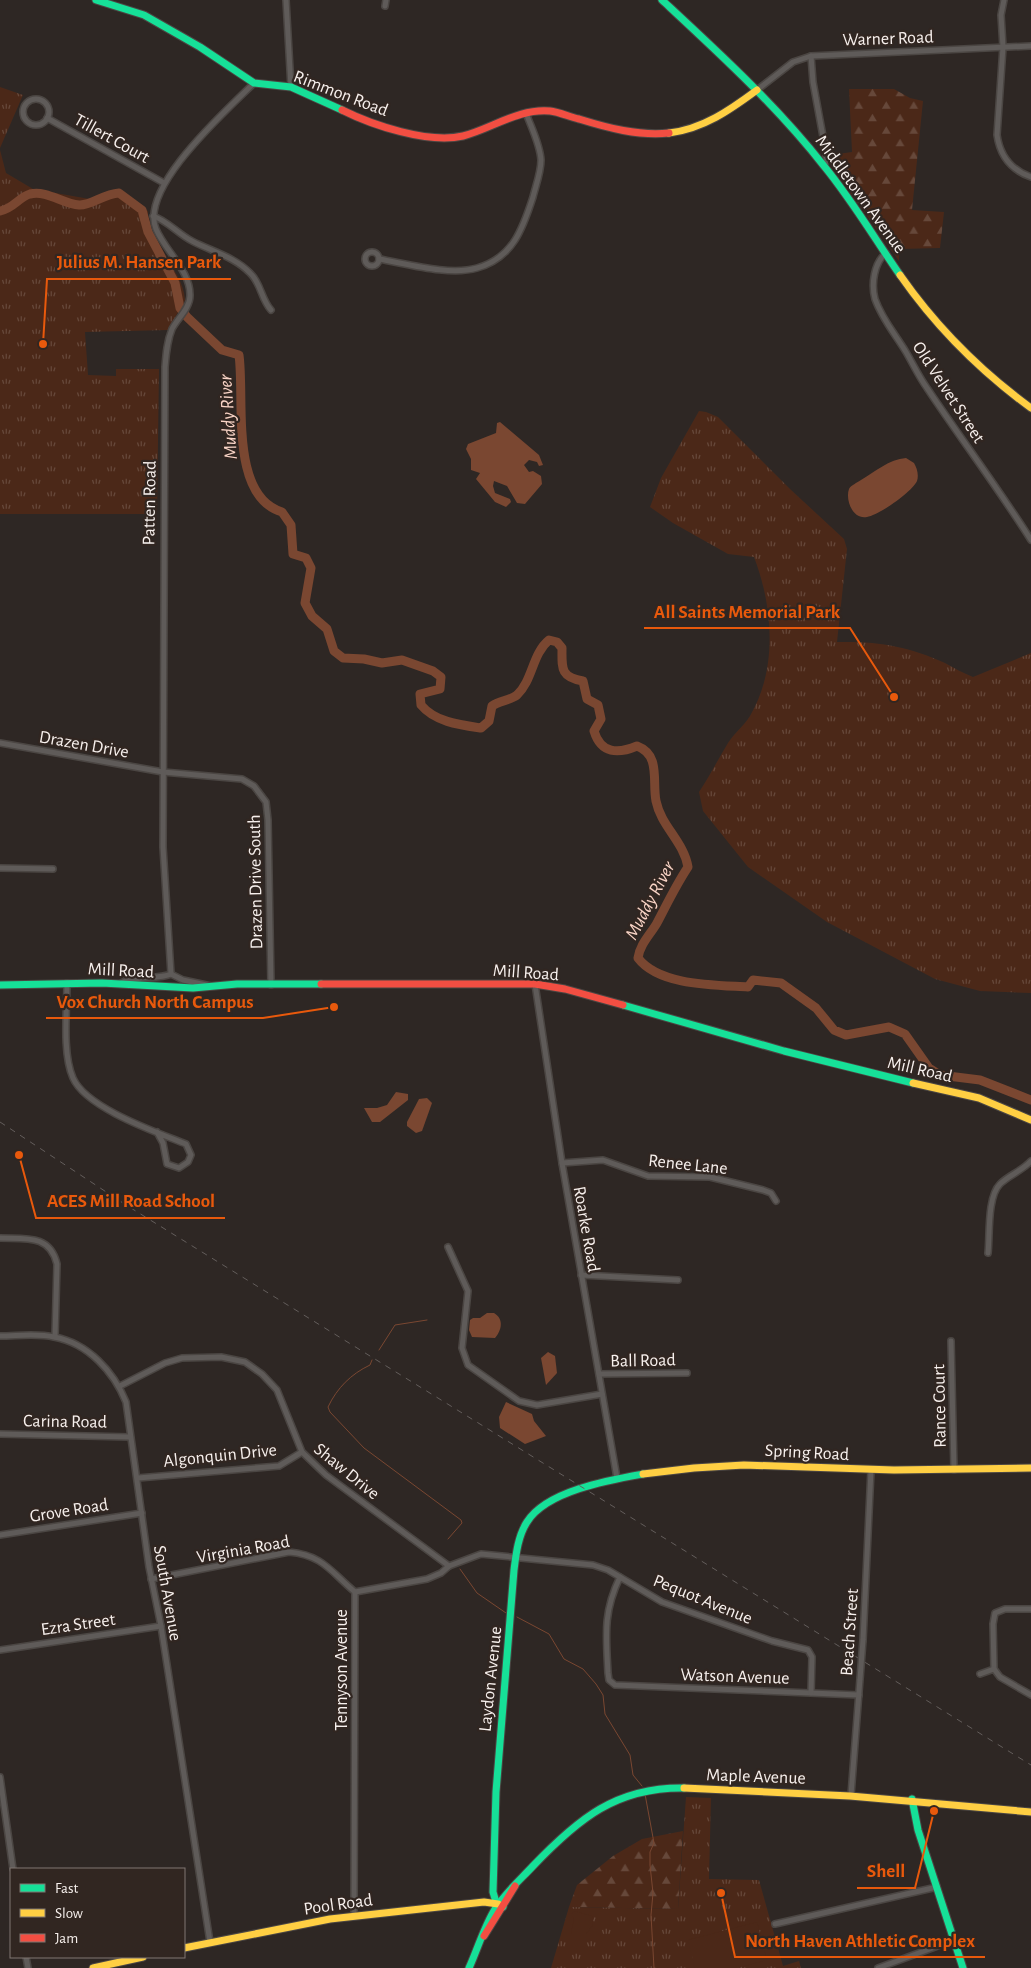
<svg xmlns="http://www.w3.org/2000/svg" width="1031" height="1968" font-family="'Alegreya Sans',sans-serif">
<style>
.forest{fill:url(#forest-firs)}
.park{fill:url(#park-tufts)}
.pitch{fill:#4b2818}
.water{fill:#7a4731}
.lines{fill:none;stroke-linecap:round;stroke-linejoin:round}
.stream{stroke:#7a4731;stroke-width:1}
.river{stroke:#7a4731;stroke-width:9}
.street-casing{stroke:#4b4643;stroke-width:8}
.fast-casing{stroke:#4b4643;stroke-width:9}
.slow-casing{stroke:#4b4643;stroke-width:9}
.jam-casing{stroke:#4b4643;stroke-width:9}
.street{stroke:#5f5b59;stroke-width:5}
.fast{stroke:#16e098;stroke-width:7}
.slow{stroke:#ffcf43;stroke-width:7}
.jam{stroke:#f24e42;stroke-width:7}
.rail{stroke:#635d5b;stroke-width:1;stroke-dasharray:6 6;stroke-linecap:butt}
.street-bridge-casing{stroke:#4b4643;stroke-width:8;stroke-linecap:butt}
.street-bridge{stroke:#5f5b59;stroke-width:5}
.labels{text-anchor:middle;stroke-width:4.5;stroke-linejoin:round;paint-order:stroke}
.street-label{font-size:18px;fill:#f7f0ed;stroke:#312621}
.water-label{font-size:19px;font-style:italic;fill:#f9d4c6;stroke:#312621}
.leader{fill:none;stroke:#e8590c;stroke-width:2}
.callout-dot{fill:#e8590c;stroke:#312621;stroke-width:2}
.callout-label{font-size:19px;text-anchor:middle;font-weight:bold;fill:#e8590c;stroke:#312621;stroke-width:4.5;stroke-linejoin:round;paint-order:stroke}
</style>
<defs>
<pattern id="forest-firs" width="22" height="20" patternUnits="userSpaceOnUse" patternTransform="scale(1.25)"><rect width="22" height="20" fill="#4b2818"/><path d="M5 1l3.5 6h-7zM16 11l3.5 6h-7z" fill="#66483a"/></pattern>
<pattern id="park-tufts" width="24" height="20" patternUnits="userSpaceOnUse" patternTransform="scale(1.25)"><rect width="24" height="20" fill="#4b2818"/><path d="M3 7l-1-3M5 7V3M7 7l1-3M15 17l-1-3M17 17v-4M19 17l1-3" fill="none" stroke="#66483a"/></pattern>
</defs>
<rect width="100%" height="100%" fill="#2e2724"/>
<g class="forest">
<polygon points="849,89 894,89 910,98 923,101 912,210 944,212 940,248 899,249 899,261 830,164 831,155 852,152"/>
<polygon points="683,1831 678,1909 569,1907 577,1885 613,1856 642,1839"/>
</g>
<g class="park">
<polygon points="0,87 23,95 0,148"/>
<path d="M 0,150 L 6,173 L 33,189 L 84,198 L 95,200 L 114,192 L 148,211 C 144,245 183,266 185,300 L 168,330 L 85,332 L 88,375 L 116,376 L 116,369 L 159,369 L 157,514 L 0,514 Z"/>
<path d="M 699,411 L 706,412 L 718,417 L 790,489 L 844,539 L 847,549 L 837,642 C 877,641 908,646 945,663 C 954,668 963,673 973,677 L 1031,653 L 1031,993 L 980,991 L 935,979 L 827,922 L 748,867 L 703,811 L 699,792 C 710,776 718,759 728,743 C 734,733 744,726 750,716 C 778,668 773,607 754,557 L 728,554 L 673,523 L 650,507 L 661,478 Z"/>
<polygon points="686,1797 711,1798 709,1879 759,1880 783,1966 799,1961 801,1968 551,1968 569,1907 678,1909"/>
</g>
<g class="pitch">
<polygon points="574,1911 592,1916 593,1925 586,1934 571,1934 574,1918 571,1915"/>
<polygon points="757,1922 767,1960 737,1968 695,1968 688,1940"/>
</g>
<g class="water">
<polygon points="500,422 539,455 543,465 539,466 537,462 529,460 524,465 529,472 533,471 541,476 542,484 525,504 517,503 507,486 494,481 493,486 495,493 510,499 511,502 506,507 495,502 476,479 480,473 471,470 471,459 466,449 468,444 496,433 497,423"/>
<path d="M 906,458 L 914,463 C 917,468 919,475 917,481 C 912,492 879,515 867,517 C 853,520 845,500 849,489 C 851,485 857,483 861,480 C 875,472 889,459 906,458 Z"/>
<polygon points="396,1092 408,1094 408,1100 380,1122 372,1122 364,1108 377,1108 387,1105"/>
<polygon points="427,1098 432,1103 422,1131 416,1133 407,1126 407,1122 419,1099"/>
<path d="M 487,1313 L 494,1313 C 504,1319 502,1330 495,1338 L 472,1337 L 469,1330 L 470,1320 L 473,1318 L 480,1318 Z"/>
<polygon points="548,1352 555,1356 557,1373 546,1385 541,1358"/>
<polygon points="506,1402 532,1414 534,1421 546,1436 525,1444 500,1428 499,1417"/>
</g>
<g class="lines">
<g class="stream">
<polyline points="379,1350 395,1325 427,1320"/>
<path d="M 372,1360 L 370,1365 C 351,1374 337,1388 328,1407 L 330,1412 L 364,1448 L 461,1520 L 462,1523 L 448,1539"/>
<polyline points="460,1569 477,1593 506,1613"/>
<polyline points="517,1617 549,1634 564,1659 583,1669 596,1684 603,1695 605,1714 630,1755 633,1775 642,1786"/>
<polyline points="645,1794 654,1843 650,1852 650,1865 653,1893 651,1915 654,1968"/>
</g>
<path class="river" d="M 0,211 C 13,209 19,197 30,194 C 47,190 63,204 79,205 C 91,206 103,194 119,193 L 142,210 L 148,232 L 175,283 L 180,308 L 187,317 L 222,350 L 239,355 C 245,399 229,496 282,512 L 291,525 L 293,554 L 306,558 L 311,568 L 305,603 L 312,616 L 327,629 L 334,651 L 343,658 L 364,659 L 382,663 L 402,660 L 433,671 L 441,677 L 440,689 L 420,694 L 421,705 C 435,722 460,725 481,728 L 489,721 L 492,706 C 499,701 511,700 517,695 C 533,680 532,654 549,640 L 557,642 L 562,648 C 562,668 560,677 583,681 L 587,699 L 598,705 L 601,719 L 594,731 C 601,754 618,754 637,746 C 661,755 652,781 656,801 C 661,826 684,842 688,867 C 676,885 667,904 657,923 C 650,935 640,944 638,958 C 659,986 716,985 748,987 L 753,980 L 781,983 L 816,1008 L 834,1030 L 846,1035 L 889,1027 L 905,1034 L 929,1068 L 940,1075 L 980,1080 L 1031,1100"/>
<g class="street-casing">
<g id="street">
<polyline points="286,0 291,87"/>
<path d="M 1004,0 L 1001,15 L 1003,47 L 997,135 C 1000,156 1011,170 1031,177"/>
<polyline points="385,6 386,0"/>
<polyline points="811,56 813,82 826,153 826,162 824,165"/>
<polyline points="757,90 793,62 811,56 1031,46"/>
<circle cx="36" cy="112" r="13"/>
<polyline points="47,118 164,183"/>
<path d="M 153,216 C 168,221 178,234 192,241 C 211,251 235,257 250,273 C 261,283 261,299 271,310"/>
<circle cx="372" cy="259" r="7"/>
<path d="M 886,253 C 874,263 871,284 875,299 C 882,319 895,334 906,352 C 913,364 919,377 927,388 C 961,439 998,488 1031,540"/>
<path d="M 379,259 C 408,264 450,276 477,268 C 513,258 523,228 533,197 C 536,185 541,172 541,160 C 540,144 531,127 526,113"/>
<polyline points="0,743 163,772 242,779 254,786 266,802 268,820 271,985"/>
<polyline points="0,868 53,869"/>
<polyline points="171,974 183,980 211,986"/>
<path d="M 67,983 C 67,1010 62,1053 73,1078 C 86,1108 156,1132 186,1144 L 191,1155 L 188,1162 L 179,1168 L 167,1164 L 163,1143 L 157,1132"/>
<path d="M 120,984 C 129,975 158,980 171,974 L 163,847 L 165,367 C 166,354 167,341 172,329 C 177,319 190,308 190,296 C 191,271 165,251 156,229 C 139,187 227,110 254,83"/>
<polyline points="535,984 562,1163 617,1478"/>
<polyline points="562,1163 603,1160 648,1176 710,1177 763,1190 771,1193 776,1201"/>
<path d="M 0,1238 C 25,1239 50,1234 57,1264 L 55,1337"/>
<polyline points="448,1247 468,1291 462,1348 468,1365 519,1401 537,1405 602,1394"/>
<path d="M 988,1253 C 990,1235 987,1197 1000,1184 C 1009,1175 1022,1171 1031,1161"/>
<polyline points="581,1275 678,1280"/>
<path d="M 0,1336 C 17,1336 37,1333 54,1337 C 88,1343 114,1372 126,1402 L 149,1567 L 161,1626 L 210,1942"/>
<polyline points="951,1341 954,1470"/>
<polyline points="599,1374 687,1373"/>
<polyline points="120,1386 165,1363 182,1358 221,1357 245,1362 262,1374 277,1390 302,1452 326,1475 449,1566"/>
<polyline points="0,1434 130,1437"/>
<polyline points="138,1478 279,1466 302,1452"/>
<polyline points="0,1535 142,1513"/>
<path d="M 620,1577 C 603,1612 606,1635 608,1673 L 609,1680 L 615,1685 L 859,1695"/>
<path d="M 151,1579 L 289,1552 C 323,1555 331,1572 355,1592"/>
<polyline points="863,1640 871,1470"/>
<polyline points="0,1650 161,1626"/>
<polyline points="994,1669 993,1624 995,1613 1005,1609 1031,1609"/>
<polyline points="980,1674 994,1669 1000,1677 1031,1695"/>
<polyline points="0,1777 13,1869"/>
<polyline points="851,1795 860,1679"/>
<polyline points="354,1916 355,1592 427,1579 441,1573 449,1566 481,1554 593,1565 608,1570 662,1602 772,1641 808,1650 812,1657 811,1693"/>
<polyline points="775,1924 937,1887"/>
<polyline points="26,1957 28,1968"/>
<polyline points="878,1968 954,1940"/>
</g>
</g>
<g class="fast-casing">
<g id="fast">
<polyline points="96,0 144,15 200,47 254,83 291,87 342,110"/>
<path d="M 662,0 C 718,52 776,105 824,166 C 852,200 875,239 900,275"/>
<polyline points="0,985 102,983 193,988 237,984 321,984"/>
<polyline points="623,1005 784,1051 913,1083"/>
<polyline points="912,1799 918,1830 963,1968"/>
<path d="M 503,1907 L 496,1902 L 493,1892 L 496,1792 L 514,1570 C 516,1554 518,1536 527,1522 C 546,1491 609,1480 643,1474"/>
<path d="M 469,1968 C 478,1948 484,1927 495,1909 C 506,1892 520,1880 533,1866 C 578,1819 616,1787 684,1788"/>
</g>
</g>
<g class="slow-casing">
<g id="slow">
<path d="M 669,133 C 703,129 730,110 757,90"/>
<path d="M 900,275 C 937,328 979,370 1031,408"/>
<polyline points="913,1083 979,1098 1031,1120"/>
<polyline points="643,1474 694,1468 744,1465 894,1470 1031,1468"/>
<polyline points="684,1788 850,1796 1031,1812"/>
<polyline points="184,1948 330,1919 484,1902 498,1904"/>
<polyline points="93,1968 143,1957"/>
</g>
</g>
<g class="jam-casing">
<g id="jam">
<path d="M 342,110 C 372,125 428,144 463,136 C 491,129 519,108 550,111 C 559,112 570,117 579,119 C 608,128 638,136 669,133"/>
<polyline points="321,984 535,984 565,989 623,1005"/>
<polyline points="484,1936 515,1886"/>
</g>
</g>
<use href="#street" class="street"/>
<use href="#fast" class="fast"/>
<use href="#slow" class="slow"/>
<use href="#jam" class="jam"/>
<polyline class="rail" points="0,1122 126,1205 1031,1765"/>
<g class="street-bridge-casing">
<polyline id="street-bridge" points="860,1679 863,1640"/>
</g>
<use href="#street-bridge" class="street-bridge"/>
</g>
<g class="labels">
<g class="street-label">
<text transform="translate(888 38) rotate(-2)" y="6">Warner Road</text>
<text transform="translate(341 93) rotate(21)" y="6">Rimmon Road</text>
<text transform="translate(112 138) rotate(29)" y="6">Tillert Court</text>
<text transform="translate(861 194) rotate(54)" y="6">Middletown Avenue</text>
<text transform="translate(949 392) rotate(57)" y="6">Old Velvet Street</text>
<text transform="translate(149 503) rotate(-89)" y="6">Patten Road</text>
<text transform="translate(84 744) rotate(10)" y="6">Drazen Drive</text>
<text transform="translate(255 882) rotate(-91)" y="6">Drazen Drive South</text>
<text transform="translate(121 970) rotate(3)" y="6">Mill Road</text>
<text transform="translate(526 972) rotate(4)" y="6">Mill Road</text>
<text transform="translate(920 1069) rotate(13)" y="6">Mill Road</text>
<text transform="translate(688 1164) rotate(6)" y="6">Renee Lane</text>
<text transform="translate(587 1229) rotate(80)" y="6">Roarke Road</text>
<text transform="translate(643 1360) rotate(-1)" y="6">Ball Road</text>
<text transform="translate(939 1406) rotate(-91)" y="6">Rance Court</text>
<text transform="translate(65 1421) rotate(1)" y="6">Carina Road</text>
<text transform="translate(807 1452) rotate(3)" y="6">Spring Road</text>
<text transform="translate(220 1455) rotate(-6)" y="6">Algonquin Drive</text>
<text transform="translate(347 1471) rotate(39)" y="6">Shaw Drive</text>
<text transform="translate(69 1510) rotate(-9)" y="6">Grove Road</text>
<text transform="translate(243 1549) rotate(-10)" y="6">Virginia Road</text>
<text transform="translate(168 1593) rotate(80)" y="6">South Avenue</text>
<text transform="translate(703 1599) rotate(22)" y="6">Pequot Avenue</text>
<text transform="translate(78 1624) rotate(-8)" y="6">Ezra Street</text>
<text transform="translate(849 1632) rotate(-86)" y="6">Beach Street</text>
<text transform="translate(341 1670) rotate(-90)" y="6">Tennyson Avenue</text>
<text transform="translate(735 1676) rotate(2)" y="6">Watson Avenue</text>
<text transform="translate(490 1679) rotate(-84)" y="6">Laydon Avenue</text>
<text transform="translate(756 1776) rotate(2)" y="6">Maple Avenue</text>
<text transform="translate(338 1904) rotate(-8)" y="6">Pool Road</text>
</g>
<g class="water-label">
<text transform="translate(227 417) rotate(-94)" y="7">Muddy River</text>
<text transform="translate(649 900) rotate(-62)" y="7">Muddy River</text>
</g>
</g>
<path class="leader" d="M43 344L47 279H231M894 697L850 628H644M334 1007L263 1018H46M19 1155L36 1218H225M934 1811L915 1888H857M721 1893L735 1957H985"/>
<g class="callout-dot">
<circle cx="43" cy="344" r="5"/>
<circle cx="894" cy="697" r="5"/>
<circle cx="334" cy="1007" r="5"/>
<circle cx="19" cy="1155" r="5"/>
<circle cx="934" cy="1811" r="5"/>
<circle cx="721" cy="1893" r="5"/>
</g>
<g class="callout-label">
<text x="139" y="268">Julius M. Hansen Park</text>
<text x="747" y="618">All Saints Memorial Park</text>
<text x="155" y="1008">Vox Church North Campus</text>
<text x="131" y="1207">ACES Mill Road School</text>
<text x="886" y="1877">Shell</text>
<text x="860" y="1947">North Haven Athletic Complex</text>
</g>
<rect x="10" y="1868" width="175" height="90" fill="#312621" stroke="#807773"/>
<rect x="20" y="1884" width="25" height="8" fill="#16e098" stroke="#807773"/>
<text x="55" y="1893" font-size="15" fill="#f7f0ed">Fast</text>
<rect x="20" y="1909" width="25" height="8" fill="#ffcf43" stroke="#807773"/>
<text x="55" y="1918" font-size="15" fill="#f7f0ed">Slow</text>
<rect x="20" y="1934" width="25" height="8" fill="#f24e42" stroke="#807773"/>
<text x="55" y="1943" font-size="15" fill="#f7f0ed">Jam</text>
</svg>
